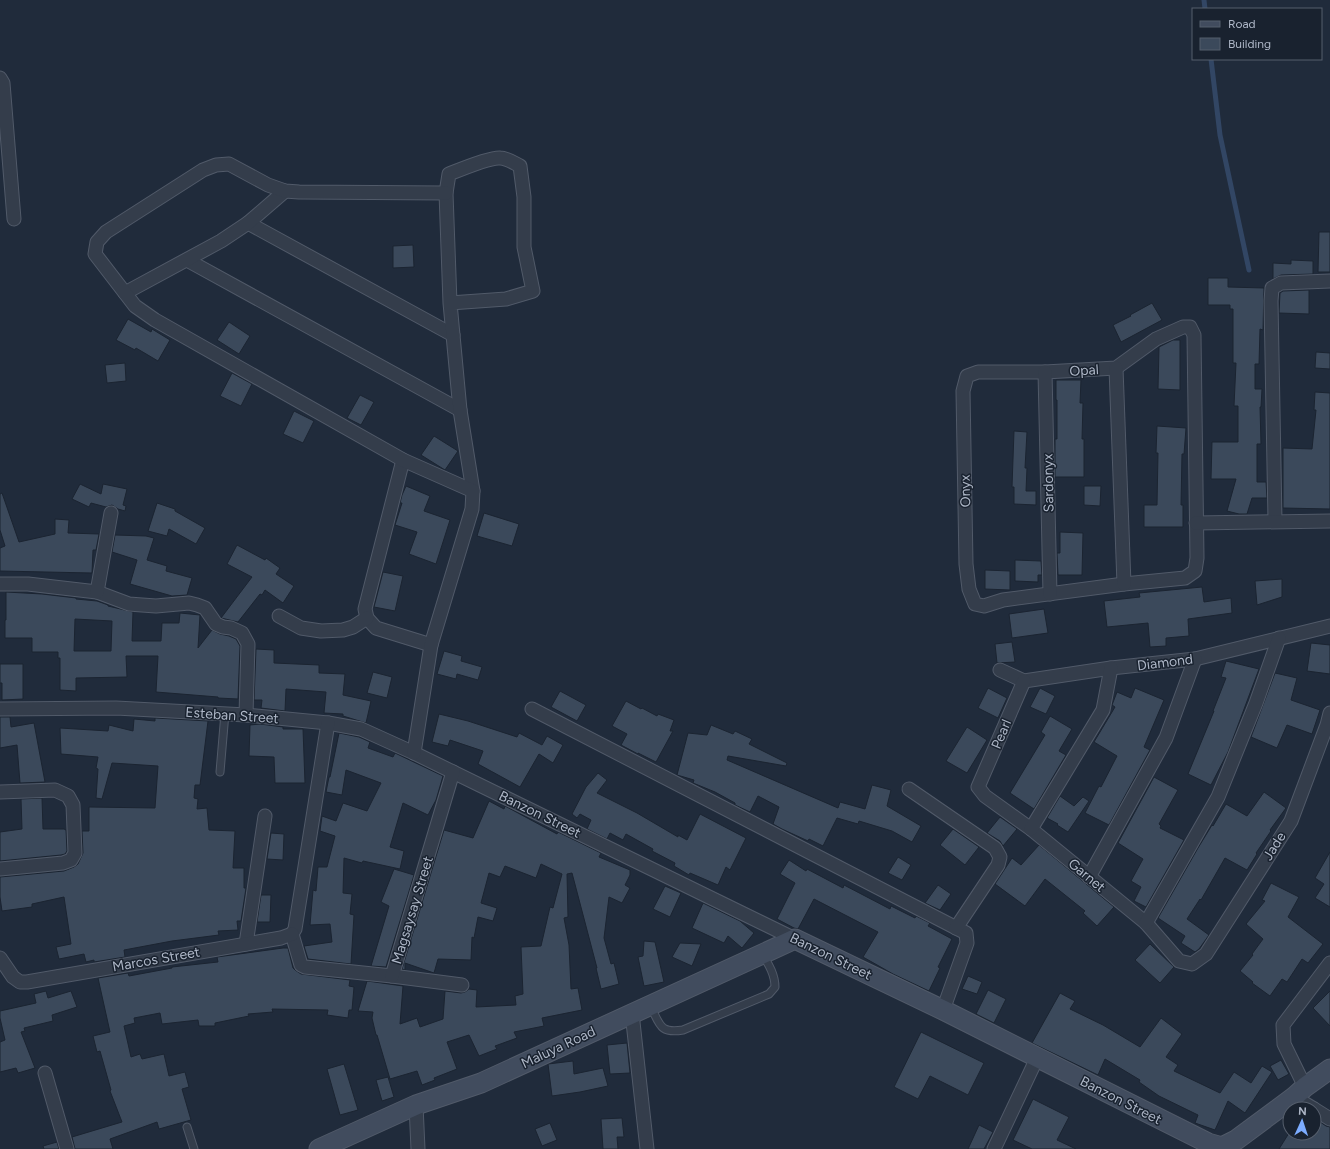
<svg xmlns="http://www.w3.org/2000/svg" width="1330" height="1149" font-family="Figtree,sans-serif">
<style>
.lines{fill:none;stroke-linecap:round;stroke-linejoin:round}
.stream{stroke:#324664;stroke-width:5}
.building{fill:#3b495b;stroke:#1b2431;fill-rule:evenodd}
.lane-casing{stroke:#515a69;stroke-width:9}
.street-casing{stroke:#515a69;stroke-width:15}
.secondary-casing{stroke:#515a69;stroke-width:21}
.lane{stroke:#343d4b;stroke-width:7}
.street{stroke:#343d4b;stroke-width:13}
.secondary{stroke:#414c5e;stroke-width:19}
.labels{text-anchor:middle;stroke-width:3;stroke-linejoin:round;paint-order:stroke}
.street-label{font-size:14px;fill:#aeb7c7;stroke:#19222f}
</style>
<rect width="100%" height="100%" fill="#202b3b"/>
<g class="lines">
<g class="stream">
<polyline points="1204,0 1205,9"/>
<polyline points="1211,59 1220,135 1249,270"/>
</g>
</g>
<g class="building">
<polygon points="1319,232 1330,232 1330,272 1318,272"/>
<polygon points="413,245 414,267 393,268 393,246"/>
<polygon points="1291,260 1313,261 1313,274 1281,275 1273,279 1273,263 1291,264"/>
<polygon points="1208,278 1228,278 1228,287 1264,288 1263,330 1260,329 1259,364 1255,364 1255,389 1262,389 1261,407 1260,407 1261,444 1257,444 1257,482 1266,482 1267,498 1252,498 1247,514 1239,514 1227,511 1236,479 1211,479 1212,442 1238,442 1238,406 1234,406 1236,363 1233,363 1233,309 1230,309 1230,305 1208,305"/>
<polygon points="1309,290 1309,314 1279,313 1280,293 1283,291"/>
<polygon points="1152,303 1162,320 1121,342 1113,325 1131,316 1130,315"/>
<polygon points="128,319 151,332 152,329 170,340 158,361 136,348 135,350 116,340"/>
<polygon points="229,322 250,336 239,354 217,340"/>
<polygon points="1173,340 1180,340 1180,390 1158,389 1159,347"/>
<polygon points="1316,352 1330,353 1330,369 1315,368"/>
<polygon points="125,363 126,381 107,383 105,365"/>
<polygon points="232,373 252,384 241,406 220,396"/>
<polygon points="1056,380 1081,380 1080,403 1083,403 1082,439 1084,439 1084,477 1055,477 1055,439 1057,439 1057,400 1056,400"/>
<polygon points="1315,392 1330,393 1330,509 1283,508 1283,448 1312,449 1316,410 1314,410"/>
<polygon points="360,395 374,402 361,425 347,418"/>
<polygon points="294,411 314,421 303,443 283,434"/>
<polygon points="1157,426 1186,428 1184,454 1182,454 1181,505 1183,505 1183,527 1144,527 1144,505 1157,505 1158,453 1156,453"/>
<polygon points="1014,431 1027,432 1025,468 1027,468 1026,491 1036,491 1036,505 1014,504 1014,487 1012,487"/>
<polygon points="434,436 458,451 445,470 421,455"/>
<polygon points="80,484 101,494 103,484 127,489 123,505 126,506 125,511 118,509 112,505 106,507 91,503 89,507 72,499"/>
<polygon points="406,486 430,496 424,511 450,520 436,564 409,554 417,532 395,525 402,503 400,503 402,495"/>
<polygon points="1084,486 1101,486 1100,506 1084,505"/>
<polygon points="2,493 19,542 55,534 55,519 69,520 68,533 99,534 96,550 93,550 92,573 0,571 0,548 5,546 0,530 0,494"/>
<polygon points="157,503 175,509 175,511 205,528 196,544 169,529 167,536 148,531"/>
<polygon points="484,513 519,524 512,546 477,536"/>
<polygon points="1060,532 1083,533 1082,575 1058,575 1057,553 1060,553"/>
<polygon points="115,535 146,536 154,538 147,560 167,566 166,571 192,578 187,595 172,596 130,584 137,560 112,552"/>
<polygon points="237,545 265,560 266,558 280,568 276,574 294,586 283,603 265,590 262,595 260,594 238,622 221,618 252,577 227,564"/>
<polygon points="1015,560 1041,561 1042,575 1038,575 1038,582 1015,581"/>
<polygon points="985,570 1010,571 1010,590 985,589"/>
<polygon points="383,572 403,576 395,611 374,607"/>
<polygon points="1282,579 1282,597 1257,605 1255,581"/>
<polygon points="1202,587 1204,602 1231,598 1232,613 1188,619 1189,636 1166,638 1166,646 1150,647 1148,623 1107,627 1104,601 1140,597 1139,593"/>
<path d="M 6,592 L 42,594 L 76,598 L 76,599 L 97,601 L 108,605 L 108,606 L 133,612 L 132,641 L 161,641 L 162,623 L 179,623 L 180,613 L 200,615 L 198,648 L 212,630 L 220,634 L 229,636 L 236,639 L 240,646 L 238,699 L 218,698 L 218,697 L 156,692 L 158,656 L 126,656 L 127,677 L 76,678 L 76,691 L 60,690 L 60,658 L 58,658 L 58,652 L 32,652 L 32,638 L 5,638 L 5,620 L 6,620 ZM 75,619 L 112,621 L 111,651 L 74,651 Z"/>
<polygon points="1044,609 1048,633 1012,638 1009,614"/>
<polygon points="1012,642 1015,662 997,663 995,644"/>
<polygon points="1311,643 1330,645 1330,674 1307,671"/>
<polygon points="256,649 274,650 274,663 319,665 319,673 345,674 343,695 371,701 366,723 343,716 343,714 324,713 326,692 286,689 285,711 261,708 262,700 254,700"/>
<polygon points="444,651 462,656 461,661 482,667 478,680 457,674 456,679 437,674"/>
<polygon points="1226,661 1259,669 1228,752 1211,785 1188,774 1214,711 1213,711 1226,678 1221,677"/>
<polygon points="0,664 23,664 23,699 2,700 2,683 0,683"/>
<polygon points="373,672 392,677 387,698 367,693"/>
<polygon points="1275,673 1297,678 1291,700 1320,710 1312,734 1287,725 1277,748 1251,737"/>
<polygon points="988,688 1007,698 998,718 978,708"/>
<polygon points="1040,688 1055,696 1046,714 1030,707"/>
<polygon points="1135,688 1164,700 1144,747 1150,750 1109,825 1085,813 1099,786 1101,787 1117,756 1094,742 1115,707 1112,705 1117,692 1131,698"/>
<polygon points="560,691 586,705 577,721 551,707"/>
<polygon points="626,701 641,709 642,708 657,716 658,714 674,720 670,731 673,731 656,762 638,753 638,754 621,745 627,734 612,726"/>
<polygon points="439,714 468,721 517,737 519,733 542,745 547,736 563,745 553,763 539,754 520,787 478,764 483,751 450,740 448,746 432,742"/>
<polygon points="1050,716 1072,729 1059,751 1066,755 1034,809 1010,793 1045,735 1041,732"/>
<polygon points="0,717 10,717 11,727 34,723 45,782 20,783 17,745 0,748"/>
<polygon points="155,718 208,721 200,785 195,785 194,798 198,799 197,809 207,808 209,830 235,831 233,868 244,868 244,888 246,888 241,921 237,921 238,930 218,931 219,935 172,941 124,950 125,957 94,962 94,960 86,962 84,954 59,959 56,947 71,944 64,897 32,904 32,907 2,911 0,897 0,877 64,871 74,867 78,864 83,853 82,831 89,831 89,807 155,808 158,766 112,763 102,799 96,798 98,769 96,768 98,757 61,754 60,728 108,731 109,725 133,731 134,719 155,721"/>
<polygon points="260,724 283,727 283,729 303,729 305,783 275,783 274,757 249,756 250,725"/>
<polygon points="711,725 733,734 735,731 752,739 749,744 787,763 786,766 728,756 727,760 838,808 840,802 865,809 872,785 891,790 887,806 921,826 912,842 892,831 859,821 858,824 837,818 823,846 809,839 808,841 782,829 773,824 779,807 758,796 750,812 735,805 735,803 715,792 693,783 694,780 677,775 688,733 707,735"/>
<polygon points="967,727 987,740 967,773 946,761"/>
<polygon points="339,733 359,737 370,742 368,748 393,757 395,753 443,776 436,800 428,815 403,803 390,847 404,851 400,869 363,861 362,863 344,858 343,893 352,894 350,914 354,915 351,964 308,959 304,946 332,942 330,924 310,925 313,890 316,891 318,867 327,867 335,836 320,831 322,816 336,821 343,803 367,811 381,783 346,770 342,795 326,792 329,777 330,777"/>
<polygon points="598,773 607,780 597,793 637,813 678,837 678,835 687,840 700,814 746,838 730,870 726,867 718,885 690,873 689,875 674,866 675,863 652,851 653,849 626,834 623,840 610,833 607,839 587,829 591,820 580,814 577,818 572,814 586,787"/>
<polygon points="1154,777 1178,790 1159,824 1161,826 1160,828 1184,840 1146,907 1134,901 1141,887 1131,881 1143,859 1118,843"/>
<polygon points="1264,792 1286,808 1270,830 1271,831 1256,853 1257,854 1247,870 1225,858 1201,900 1200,899 1187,919 1209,935 1199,949 1195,952 1181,943 1185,936 1158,918 1198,848 1212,825 1213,826 1226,804 1247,816"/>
<polygon points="1060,796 1074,806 1083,797 1089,801 1068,832 1057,825 1058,824 1047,818"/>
<polygon points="42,798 43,829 64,829 66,830 67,851 65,854 61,855 0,861 0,832 22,829 21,799"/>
<polygon points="489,801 504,809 505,806 557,834 558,832 601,853 599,857 630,870 630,875 625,885 630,888 622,903 609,897 604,938 611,964 614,963 619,984 601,989 596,968 597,968 572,873 567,874 568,917 564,918 569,945 571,989 578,988 582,1010 542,1018 544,1026 514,1032 517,1038 495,1046 497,1049 479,1056 469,1035 447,1042 457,1069 434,1078 435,1080 422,1085 417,1071 390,1079 377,1035 376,1035 372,1018 373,1012 358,1011 367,981 403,986 400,1024 417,1018 420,1027 443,1019 445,991 461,993 465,992 469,989 477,990 476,1007 516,1005 515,996 523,994 521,947 541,946 550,907 553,908 562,874 541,864 536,878 505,866 500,877 489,873 481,903 497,908 493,921 478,917 474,938 472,937 471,960 438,959 434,973 405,963 405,970 402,969 444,830 473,838"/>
<polygon points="1000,817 1017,829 1003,846 1000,841 987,833"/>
<polygon points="953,829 979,847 965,865 940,845"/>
<polygon points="271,833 284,834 283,860 267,859"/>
<polygon points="1039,845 1114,907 1097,926 1083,913 1085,911 1045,879 1025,906 995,884 1012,858 1021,865"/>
<polygon points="1330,852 1330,907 1315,898 1324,884 1315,878"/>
<polygon points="898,857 911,865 902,880 888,873"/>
<polygon points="789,860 806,871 807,869 843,888 844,885 890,909 891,906 915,918 916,916 930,923 928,926 952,939 938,967 940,968 929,991 893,974 863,957 878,932 814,899 798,929 794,928 777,919 795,883 780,874"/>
<polygon points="394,869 414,875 386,967 371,966 389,906 381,902"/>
<polygon points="1271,883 1299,897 1288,917 1323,944 1308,963 1302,959 1287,982 1282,979 1270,996 1252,983 1253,982 1240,971 1253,955 1252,954 1263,939 1246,924 1265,901 1262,900"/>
<polygon points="938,885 951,894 940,910 925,903"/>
<polygon points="665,886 681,893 670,917 653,909"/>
<polygon points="261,895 271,895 270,922 257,922"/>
<polygon points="703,903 740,921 754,933 742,948 728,936 724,943 692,928"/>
<polygon points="644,941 655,942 664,982 644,986 638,957 643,956"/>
<polygon points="680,943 701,944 692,966 672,957"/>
<polygon points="1150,944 1174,967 1160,983 1135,960"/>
<polygon points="283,948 288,948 293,968 295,970 301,974 350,980 349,986 354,987 352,1010 349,1010 348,1018 327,1015 328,1010 272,1009 273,1012 248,1014 249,1016 215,1023 215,1026 199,1026 198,1020 162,1024 160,1013 134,1018 135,1023 124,1026 131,1057 140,1054 142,1059 164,1054 169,1076 185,1072 189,1087 182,1089 191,1120 159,1129 157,1122 110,1139 113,1149 75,1149 72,1137 122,1122 110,1091 111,1090 100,1051 97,1052 93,1036 110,1032 98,978 128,973 129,976 172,968 172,967 218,962 217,957"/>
<polygon points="968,976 982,982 977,994 962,989"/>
<polygon points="988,990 1006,999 994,1023 976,1014"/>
<polygon points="46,991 48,998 71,991 77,1007 52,1015 53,1021 24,1028 25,1031 21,1032 35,1068 18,1073 16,1068 0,1072 0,1042 5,1040 0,1018 0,1011 36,1003 34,994"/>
<polygon points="1330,991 1330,1026 1313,1008"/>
<polygon points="1060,993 1075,1001 1070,1009 1103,1025 1140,1047 1161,1018 1182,1034 1166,1057 1178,1065 1174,1071 1220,1093 1234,1072 1251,1083 1262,1066 1272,1072 1245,1113 1228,1101 1215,1130 1195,1123 1198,1115 1159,1096 1139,1082 1140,1080 1105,1059 1098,1075 1032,1043"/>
<polygon points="921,1032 984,1063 968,1095 930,1076 918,1099 894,1087"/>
<polygon points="627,1043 630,1073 610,1074 607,1045"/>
<polygon points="1281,1060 1289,1074 1278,1080 1270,1066"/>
<polygon points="573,1061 574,1074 603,1068 608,1086 580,1092 552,1096 548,1064"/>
<polygon points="344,1064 358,1110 340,1115 327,1069"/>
<polygon points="388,1077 394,1097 382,1101 376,1080"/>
<polygon points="1033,1099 1069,1117 1057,1140 1076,1149 1032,1149 1013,1140"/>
<polygon points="622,1118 624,1137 617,1137 618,1149 603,1149 601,1119"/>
<polygon points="1314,1118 1326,1126 1330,1127 1330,1149 1279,1149 1289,1133 1314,1133"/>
<polygon points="550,1123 557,1140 542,1146 535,1129"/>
<polygon points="979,1125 993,1132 984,1149 968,1149"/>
<polygon points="57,1142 59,1149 44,1149 43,1146"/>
</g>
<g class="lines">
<g class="lane-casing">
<g id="lane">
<polyline points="220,772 225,713"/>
<path d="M 650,1005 C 660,1024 659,1034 683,1030 L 769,994 L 775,987 C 775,975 769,965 763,955"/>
<polyline points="187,1127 194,1149"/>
</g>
</g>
<g class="street-casing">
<g id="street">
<polyline points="0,78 3,83 14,219"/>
<polyline points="248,223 453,335"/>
<polyline points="187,260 460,410"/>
<polyline points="125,293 221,241 248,223 285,191"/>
<path d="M 450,303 L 506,299 L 533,291 L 524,247 L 524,197 L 520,166 C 514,163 507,158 500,158 C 490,157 459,170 449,174 L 446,193 L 450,303 L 460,410 L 473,491"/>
<polygon points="1183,327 1190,327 1194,335 1197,558 1195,571 1185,578 1124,584 1003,600 984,606 975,604 969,589 966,564 963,391 967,376 978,372 1045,372 1116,368 1156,339"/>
<polyline points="1116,368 1124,584"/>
<polyline points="1045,372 1050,594"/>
<polyline points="403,460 365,609 367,618 376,628 431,645"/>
<polyline points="1275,521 1271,301 1272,288 1281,283 1330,281"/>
<polyline points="1196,523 1330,521"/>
<polyline points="0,584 28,584 97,592 129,604 142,605 156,606 189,603 197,605 205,608 216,624 223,627 231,628 242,633 248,644 246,715"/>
<polyline points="97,592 111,513"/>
<polyline points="279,616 301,628 321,631 343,630 353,627 367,618"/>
<polyline points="1000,670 1024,681 1111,668 1195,659 1330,626"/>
<polyline points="1024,681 978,787 985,796 1031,829 1146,923 1179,961 1192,964 1206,954 1291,821 1327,725 1330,713"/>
<polyline points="0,709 116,708 246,715 328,723 361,729 414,753 795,939"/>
<polyline points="532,709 966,933 967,943 943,1010"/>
<polyline points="414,753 431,645 472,509 473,491 403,460 155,320 135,306 95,254 97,242 106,232 203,170 216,165 229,164 268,185 285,191 299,192 446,193"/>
<polyline points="909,789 995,848 1000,857 998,865 956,928"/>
<polyline points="0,792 55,790 68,796 73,805 75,853 71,860 63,863 0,869"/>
<polyline points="1031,829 1103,710 1111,668"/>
<polyline points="1089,877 1166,738 1195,659"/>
<polyline points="1146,923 1218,797 1256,703 1279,638"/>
<polyline points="292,934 295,929 328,723"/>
<polyline points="292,934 301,965 305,967 392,976 462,985"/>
<polyline points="246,944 265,816"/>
<polyline points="0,958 13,977 20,982 27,982 281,938 292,934"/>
<polyline points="392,976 453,772"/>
<polyline points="632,1013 647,1149"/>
<polyline points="45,1073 67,1149"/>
<polyline points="1305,1087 1284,1044 1283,1025 1330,963"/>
<polyline points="1294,1097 1314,1109"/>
<polyline points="416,1105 418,1149"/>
<polyline points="1314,1109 1330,1119"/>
<polyline points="994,1149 1037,1058"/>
</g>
</g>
<g class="secondary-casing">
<polyline id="secondary" points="319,1149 416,1105 481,1083 795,939 943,1010 1208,1143 1222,1147 1236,1140 1294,1097 1305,1087 1330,1069"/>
</g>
<use href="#lane" class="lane"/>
<use href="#street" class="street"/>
<use href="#secondary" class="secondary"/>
</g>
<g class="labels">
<g class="street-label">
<text transform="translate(1084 370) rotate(-4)" y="5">Opal</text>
<text transform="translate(1048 483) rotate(-91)" y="5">Sardonyx</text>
<text transform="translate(965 491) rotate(-91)" y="5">Onyx</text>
<text transform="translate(1165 662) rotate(-7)" y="5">Diamond</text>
<text transform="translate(232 715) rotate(4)" y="5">Esteban Street</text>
<text transform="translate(1001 734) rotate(-67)" y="5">Pearl</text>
<text transform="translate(540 814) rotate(26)" y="5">Banzon Street</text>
<text transform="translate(1274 846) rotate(-58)" y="5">Jade</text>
<text transform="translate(1087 875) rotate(40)" y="5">Garnet</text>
<text transform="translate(412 910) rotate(-73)" y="5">Magsaysay Street</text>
<text transform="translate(831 956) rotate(26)" y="5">Banzon Street</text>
<text transform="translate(156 959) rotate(-10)" y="5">Marcos Street</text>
<text transform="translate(558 1047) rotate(-25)" y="5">Maluya Road</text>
<text transform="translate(1121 1100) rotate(27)" y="5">Banzon Street</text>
</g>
</g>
<rect x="1192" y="8" width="130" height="52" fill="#19222f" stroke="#555e6c"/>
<rect x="1200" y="21" width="20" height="6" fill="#414c5e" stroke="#555e6c"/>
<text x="1228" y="28" font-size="12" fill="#aeb7c7">Road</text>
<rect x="1200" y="38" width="20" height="12" fill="#3b495b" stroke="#555e6c"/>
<text x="1228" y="48" font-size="12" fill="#aeb7c7">Building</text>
<g transform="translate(1302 1121) rotate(3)"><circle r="19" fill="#19222f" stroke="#555e6c"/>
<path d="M0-3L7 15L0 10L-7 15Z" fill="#7cacff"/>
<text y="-6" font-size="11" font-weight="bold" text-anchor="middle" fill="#aeb7c7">N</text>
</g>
</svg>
